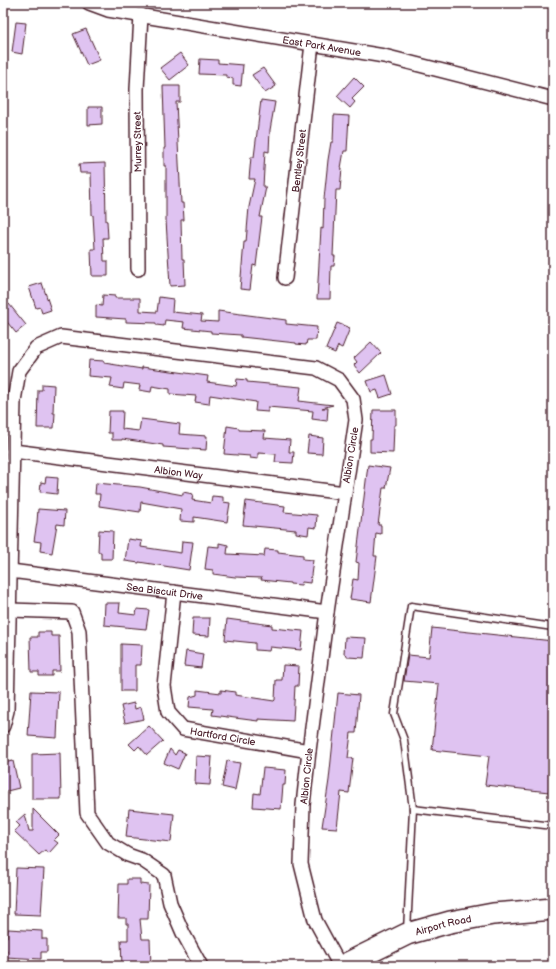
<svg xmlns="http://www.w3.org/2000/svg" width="556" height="969" font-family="'Balsamiq Sans',sans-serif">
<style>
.building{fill:#dfc3f1;stroke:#4a1f2b}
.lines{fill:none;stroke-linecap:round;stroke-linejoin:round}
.service-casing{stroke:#4a1f2b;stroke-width:9}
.minor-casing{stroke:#4a1f2b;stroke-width:16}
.trunk-casing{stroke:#4a1f2b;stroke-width:24}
.service{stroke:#fff;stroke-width:6}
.minor{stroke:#fff;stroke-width:13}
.trunk{stroke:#fff;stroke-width:21}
.labels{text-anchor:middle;stroke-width:3;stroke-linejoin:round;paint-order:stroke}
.street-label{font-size:10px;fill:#4a1f2b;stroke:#fff}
</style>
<rect width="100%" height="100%" fill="#fff"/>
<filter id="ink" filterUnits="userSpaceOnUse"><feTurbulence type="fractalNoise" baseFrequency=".025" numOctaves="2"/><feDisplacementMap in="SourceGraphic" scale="8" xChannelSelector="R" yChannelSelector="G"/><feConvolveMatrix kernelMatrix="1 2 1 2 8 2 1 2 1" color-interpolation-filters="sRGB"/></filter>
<g filter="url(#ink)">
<g class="building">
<polygon points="16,22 26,23 22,54 12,52"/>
<polygon points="86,29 100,60 87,65 73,34"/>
<polygon points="180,53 189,65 170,80 160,68"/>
<polygon points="200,59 218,60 218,63 243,65 241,86 233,85 233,78 226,77 226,75 199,74"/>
<polygon points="263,68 276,86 265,93 252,75"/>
<polygon points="354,77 364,87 352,99 355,102 350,108 337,96"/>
<polygon points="163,86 180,86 180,102 176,102 181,203 183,203 184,220 181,220 182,259 184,259 185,285 170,286 166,220 166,166 164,166 164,148 165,148"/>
<polygon points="261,100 275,102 270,130 269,152 265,151 263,187 266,187 260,217 262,217 256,266 253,265 250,290 240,289 244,242 246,242 249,207 255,179 249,179 251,157 254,157"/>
<polygon points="88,107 102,107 102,124 88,125"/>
<polygon points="334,115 349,116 347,151 344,151 341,168 342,168 340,190 336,190 333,256 335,256 334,266 331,266 330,299 317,299 321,228 323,229 324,199 328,160 331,142 333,142"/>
<polygon points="105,163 106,221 107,221 108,238 103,238 104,261 108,261 108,276 92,276 91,249 95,249 93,215 92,215 91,173 80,173 79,164"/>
<polygon points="42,283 51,310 42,313 40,307 36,308 29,287"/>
<polygon points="103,295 115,296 115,298 140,298 140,311 157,312 159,297 173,299 172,312 202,315 201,321 218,322 218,311 286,320 286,324 317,327 316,340 307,340 306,345 296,344 296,343 241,337 241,335 211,333 211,331 183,328 184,322 165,320 164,326 156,325 156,323 126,322 126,319 96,317 96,305 102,306"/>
<polygon points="9,304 26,325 16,333 3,317 3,308"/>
<polygon points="337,323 350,328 342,348 338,346 335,353 326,349"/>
<polygon points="371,342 381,353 360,373 354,365 357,362 354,358"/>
<polygon points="89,360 104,361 104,363 142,369 142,367 208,376 207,382 236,386 237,379 247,380 247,382 301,387 299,401 333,405 322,408 328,408 327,421 312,419 313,411 268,407 268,412 255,411 256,402 210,395 209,404 195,402 196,396 170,394 170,389 152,386 151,392 139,390 140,385 124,383 123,389 110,387 112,378 88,376"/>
<polygon points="386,375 392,394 380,398 377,390 371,392 367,381"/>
<polygon points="42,384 54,385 53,413 55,413 54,428 37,428 38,390 42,390"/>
<polygon points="373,410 396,410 396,425 394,425 393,453 370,452 370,439 372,439"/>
<polygon points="109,411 123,411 122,429 139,431 141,419 180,424 179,434 207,436 206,450 163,447 163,445 122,439 122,440 112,440 112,433 108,433"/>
<polygon points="227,426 239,428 239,430 265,431 264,438 290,440 289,452 294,452 293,463 275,462 276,454 258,453 258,459 250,458 250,456 224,454"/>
<polygon points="309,436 323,438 322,454 307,453"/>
<polygon points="368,465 390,468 386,488 383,488 378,525 381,525 381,534 376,533 374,556 377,556 371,602 350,599 353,579 358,580 359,563 356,562"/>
<polygon points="46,477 58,478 57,494 40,492 41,482 45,483"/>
<polygon points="96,483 140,487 183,495 183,492 193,494 192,500 211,503 212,496 223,497 223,502 230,503 227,522 194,517 194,522 180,521 181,509 141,502 140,512 99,506 100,494 95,494"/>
<polygon points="246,501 285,506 284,512 317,515 316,528 309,527 308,535 296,533 296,530 243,525"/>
<polygon points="38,509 65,511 64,525 57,524 52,553 40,551 41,542 34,541 37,522"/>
<polygon points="99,530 113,531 112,559 101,559 101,552 98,552"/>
<polygon points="128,539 142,541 141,547 181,553 182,541 193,542 189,570 139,562 139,563 125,561"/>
<polygon points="219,543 228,545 227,554 264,556 265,549 278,550 278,552 303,555 303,559 313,560 310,583 302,582 301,585 290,584 290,583 261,580 262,578 235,577 213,574 213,570 205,569 208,546 219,547"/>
<polygon points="105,603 120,603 119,613 136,615 137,609 149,610 146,629 104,625"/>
<polygon points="193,618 210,618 209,636 192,635"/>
<polygon points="227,619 272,625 272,628 303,631 301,650 270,647 269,651 255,650 255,643 225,640"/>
<polygon points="432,628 553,641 553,751 549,792 485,785 489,756 432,750 439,684 404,681 408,655 429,657"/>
<polygon points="38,632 51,632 51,636 59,636 60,671 52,671 52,676 39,676 39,672 31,672 30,637 38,637"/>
<polygon points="345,637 366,638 364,658 347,657 347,655 344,654"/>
<polygon points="121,644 142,645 141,665 135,665 135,691 121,691"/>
<polygon points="186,651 203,654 201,668 184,666"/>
<polygon points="283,665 299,666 298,686 295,686 293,721 258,719 258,721 212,715 213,709 189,707 190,697 197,695 197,690 221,693 221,690 235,692 235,695 274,701 275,700 276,680 282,680"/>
<polygon points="31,691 59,692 57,738 28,736"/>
<polygon points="338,693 359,695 356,733 351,733 348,758 353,758 349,793 341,792 337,828 322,827 329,780"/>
<polygon points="134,703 135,709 141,707 144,719 125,723 121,706"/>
<polygon points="149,726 163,741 147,755 139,746 135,750 129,744"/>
<polygon points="170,749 175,755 178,750 185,753 178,769 164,763"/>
<polygon points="60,753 61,799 32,799 32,754"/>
<polygon points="196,756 212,757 210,785 195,784"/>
<polygon points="13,761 19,788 3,792 3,763"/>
<polygon points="227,761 240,763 235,790 222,787"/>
<polygon points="263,768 286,770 285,785 283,785 281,809 253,807 254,793 260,794"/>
<polygon points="33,809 59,835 54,840 58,843 49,853 45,850 39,855 14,831 20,826 16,822 25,814 29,831 33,831"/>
<polygon points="129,809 174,814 171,842 126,837"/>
<polygon points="16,868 44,869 41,915 14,914"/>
<polygon points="127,879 140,879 140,884 149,885 148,919 140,919 142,939 150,939 151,966 122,966 121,940 128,940 128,924 126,924 126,918 118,918 119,884 127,884"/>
<polygon points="8,929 42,931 42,939 47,939 47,952 41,952 41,959 6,957 7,950 3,949 3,936 7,937"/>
</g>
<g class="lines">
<g class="service-casing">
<g id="service">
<polyline points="413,809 553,826"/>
<polyline points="407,931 413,809 404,740 394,714 411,606 553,627"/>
</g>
</g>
<g class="minor-casing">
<g id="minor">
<path id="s1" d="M 89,3 L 108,10 L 384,56 L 553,99"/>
<polyline points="138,269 137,89 141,15"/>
<path id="s2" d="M 285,278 L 312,44"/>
<path id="s3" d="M 13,451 L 345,493"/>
<path id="s4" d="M 3,570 L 327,612"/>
<path id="s5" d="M 174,592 L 164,686 L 168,712 L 183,729 L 309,751"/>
<polyline points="10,610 72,612 79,631 87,813 108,843 128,855 142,860 164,875 170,903 183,933 201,966"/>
<polyline points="3,726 7,711 14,401 19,371 36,348 61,337 316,368 339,380 353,399 356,420 327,612 309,751 303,805 301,864 315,920 340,966"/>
</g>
</g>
<g class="trunk-casing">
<g id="trunk">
<path id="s6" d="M 342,966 L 407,934 L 450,922 L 493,914 L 553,909"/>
</g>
</g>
<use href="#service" class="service"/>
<use href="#minor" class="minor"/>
<use href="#trunk" class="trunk"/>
</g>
</g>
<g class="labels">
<g class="street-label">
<text dy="4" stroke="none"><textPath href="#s1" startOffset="237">East Park Avenue</textPath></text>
<text transform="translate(137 142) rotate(-91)" y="4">Murrey Street</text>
<text dy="4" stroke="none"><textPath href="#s2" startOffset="118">Bentley Street</textPath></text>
<text transform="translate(350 455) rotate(-81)" y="4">Albion Circle</text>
<text dy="4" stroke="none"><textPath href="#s3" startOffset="167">Albion Way</textPath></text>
<text dy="4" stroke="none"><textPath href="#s4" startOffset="163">Sea Biscuit Drive</textPath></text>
<text dy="4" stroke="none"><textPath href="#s5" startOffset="184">Hartford Circle</textPath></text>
<text transform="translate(306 776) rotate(-84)" y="4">Albion Circle</text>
<text dy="4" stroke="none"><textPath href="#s6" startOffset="110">Airport Road</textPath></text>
</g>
</g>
<rect width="556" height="969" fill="none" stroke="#fff" stroke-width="16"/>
<rect x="8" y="8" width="540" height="953" fill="none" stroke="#4a1f2b" stroke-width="1.5" filter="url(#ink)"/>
</svg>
